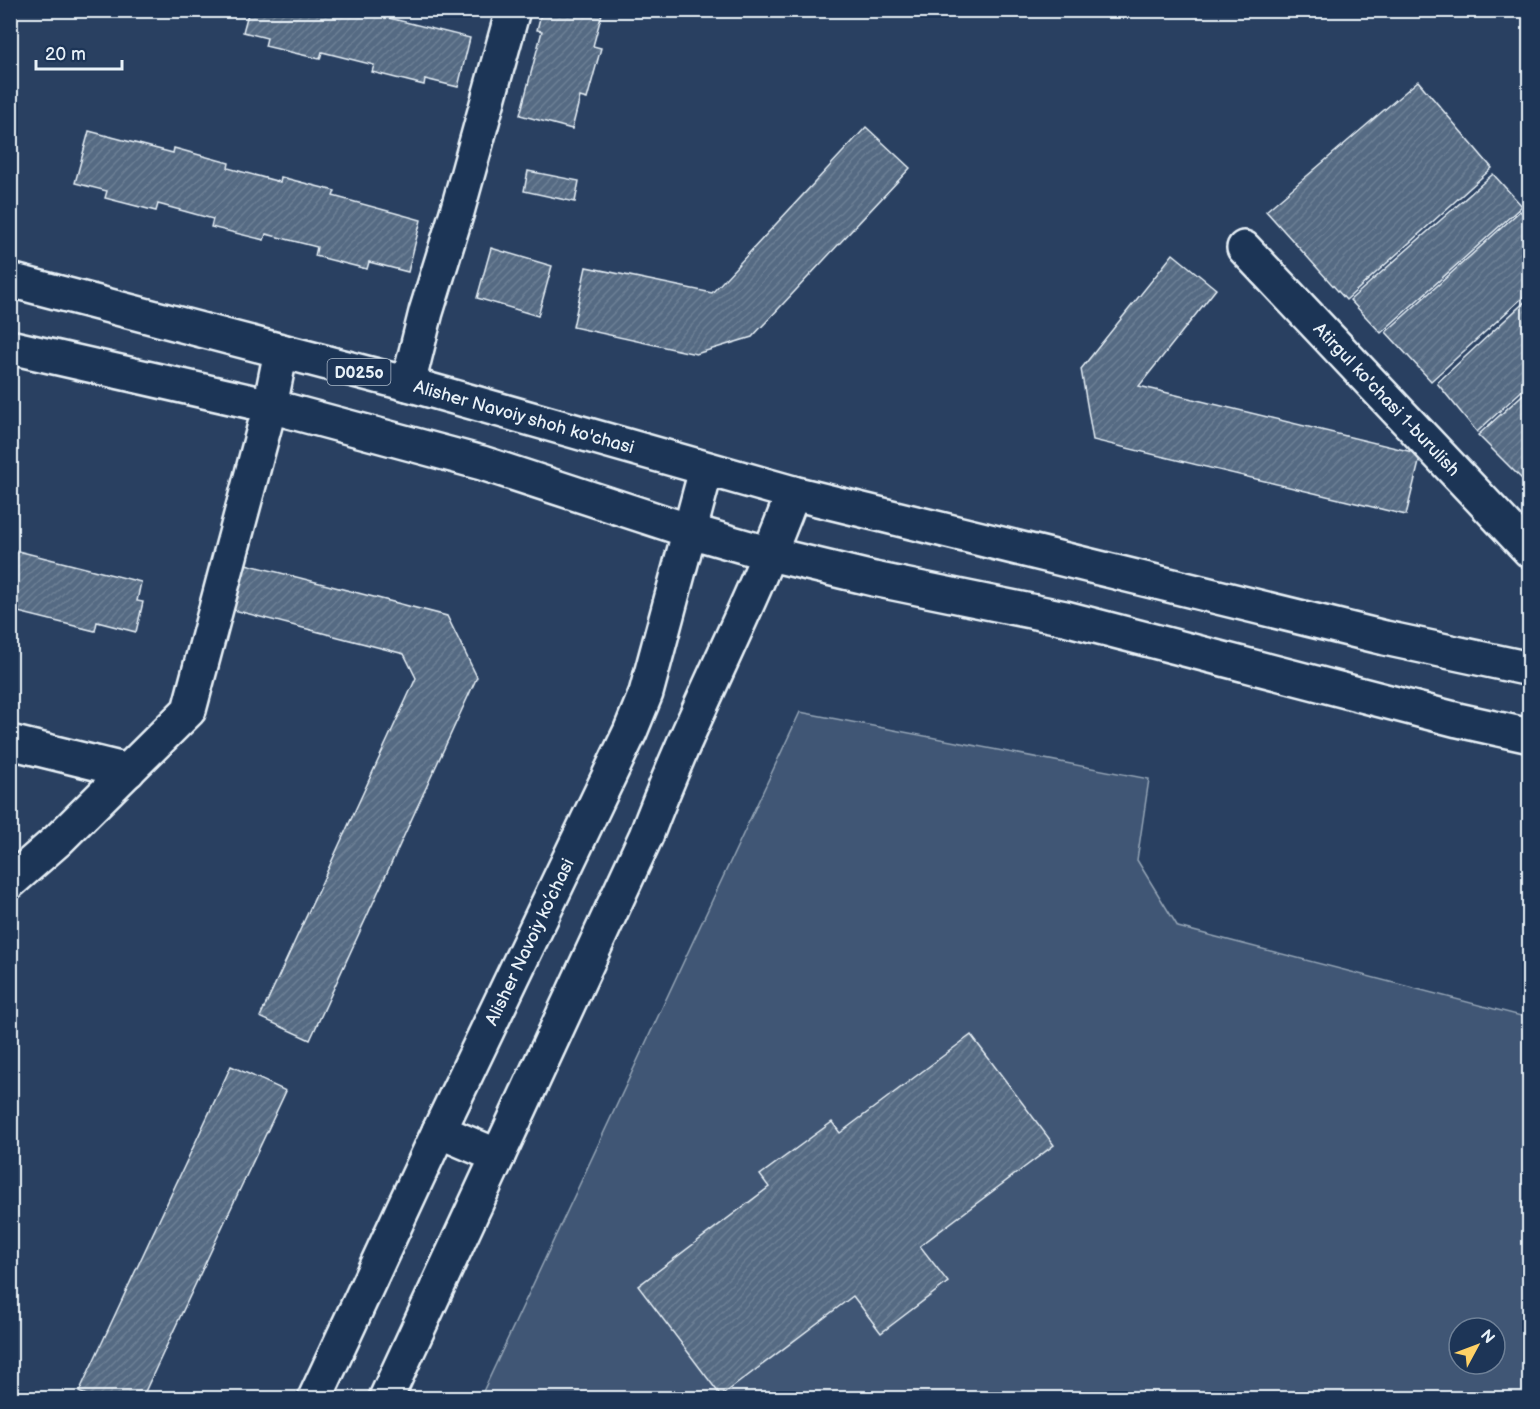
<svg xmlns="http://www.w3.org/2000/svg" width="1540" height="1409" font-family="'Balsamiq Sans',sans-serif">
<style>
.grass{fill:#415774;stroke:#94a4b6;stroke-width:1.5;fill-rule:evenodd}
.building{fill:url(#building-hatch);stroke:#e8f1f8;stroke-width:1.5}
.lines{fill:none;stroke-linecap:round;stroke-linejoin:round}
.minor-casing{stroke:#e8f1f8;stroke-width:38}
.major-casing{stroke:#e8f1f8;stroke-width:38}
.minor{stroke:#1d3557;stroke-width:33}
.major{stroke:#1d3557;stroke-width:33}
.labels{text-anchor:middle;stroke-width:5;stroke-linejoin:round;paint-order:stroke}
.shield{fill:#1d3557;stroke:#abb9c8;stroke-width:1.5}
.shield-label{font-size:16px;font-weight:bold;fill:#e8f1f8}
.street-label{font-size:18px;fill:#e8f1f8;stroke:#1d3557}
</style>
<defs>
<pattern id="building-hatch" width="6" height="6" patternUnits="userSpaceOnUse" patternTransform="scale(1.5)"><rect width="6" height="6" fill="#556a83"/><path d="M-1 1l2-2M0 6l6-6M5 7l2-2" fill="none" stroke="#6d8095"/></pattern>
</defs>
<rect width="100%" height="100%" fill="#294061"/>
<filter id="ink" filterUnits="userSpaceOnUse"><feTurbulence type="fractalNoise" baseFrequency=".0167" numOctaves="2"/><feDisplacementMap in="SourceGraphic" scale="12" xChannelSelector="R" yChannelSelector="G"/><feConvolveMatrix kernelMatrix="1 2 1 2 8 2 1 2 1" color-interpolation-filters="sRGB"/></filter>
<g filter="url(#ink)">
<path class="grass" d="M 800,712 L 1149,779 L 1137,860 L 1178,927 L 1529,1018 L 1529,1398 L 480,1398 ZM 1459,1328 L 1495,1328 L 1495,1364 L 1459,1364 Z"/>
<g class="building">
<polygon points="249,10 386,10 385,17 470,38 458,87 425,79 424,85 372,72 374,65 322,52 320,59 265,46 267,38 243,32"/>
<polygon points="542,10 603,10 593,46 601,48 587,99 580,97 572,129 520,115 542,31 537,30"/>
<polygon points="1418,81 1492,168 1346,300 1266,211"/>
<polygon points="866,127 910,168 752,337 696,354 573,327 586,267 712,293"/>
<polygon points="89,131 173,153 174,148 229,163 228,168 280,182 281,177 335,191 333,196 421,220 408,272 369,262 367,269 315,256 317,247 266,234 264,240 211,227 213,219 158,204 156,211 105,198 107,191 75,183"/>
<polygon points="528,171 579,181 575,202 524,191"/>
<polygon points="1493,174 1522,206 1381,333 1350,300"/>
<polygon points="1520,211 1530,221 1530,291 1431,381 1386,332"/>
<polygon points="491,248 552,266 538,316 477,298"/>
<polygon points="1173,254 1216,289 1139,386 1421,454 1406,515 1093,440 1081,369"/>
<polygon points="1530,297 1530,383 1477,432 1437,383"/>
<polygon points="1530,388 1530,487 1478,435"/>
<polygon points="10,549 141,582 137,601 143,602 136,632 97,622 95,631 10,610"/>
<polygon points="238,562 447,616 477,677 310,1040 260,1017 416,678 404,654 226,608"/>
<polygon points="971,1035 1054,1145 920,1246 948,1282 881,1333 853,1296 721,1396 638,1286 769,1187 760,1175 832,1122 840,1133"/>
<polygon points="231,1066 286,1091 142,1398 93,1398 79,1392"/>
</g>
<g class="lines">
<g class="minor-casing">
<g id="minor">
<path id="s1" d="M 1244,248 L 1530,551"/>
<polyline points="408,384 426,312 457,212 513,10"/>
<polyline points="10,742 128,771"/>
<polyline points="10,882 58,840 189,710 270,406 281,351"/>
</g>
</g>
<g class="major-casing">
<g id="major">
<path id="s2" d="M 10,280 L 408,384 L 793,493 L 1385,638 L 1530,669"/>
<polyline points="10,347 270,406 482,463 690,531 770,554 874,579 1065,618 1458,720 1530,736"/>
<polyline points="439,1131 498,1156"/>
<path id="s3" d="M 315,1398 L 439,1131 L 630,732 L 646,693 L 706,470"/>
<path d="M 386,1398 L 646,836 C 689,720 750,610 793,493"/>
</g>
</g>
<use href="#minor" class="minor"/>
<use href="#major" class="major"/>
</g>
</g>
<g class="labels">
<rect class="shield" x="327.5" y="359" width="63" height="26" rx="4.5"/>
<g class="shield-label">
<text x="359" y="378">D025o</text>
</g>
<g class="street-label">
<text dy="6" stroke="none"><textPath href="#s1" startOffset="208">Atirgul ko'chasi 1-burulish</textPath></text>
<text dy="6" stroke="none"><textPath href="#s2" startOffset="532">Alisher Navoiy shoh ko'chasi</textPath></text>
<text dy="6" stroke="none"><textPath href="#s3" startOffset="504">Alisher Navoiy ko’chasi</textPath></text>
</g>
</g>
<rect width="1540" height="1409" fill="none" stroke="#1d3557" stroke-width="36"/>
<rect x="18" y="18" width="1504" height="1373" fill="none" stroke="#e8f1f8" stroke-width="2" filter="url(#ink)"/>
<g transform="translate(1477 1346) rotate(49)"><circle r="28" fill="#1d3557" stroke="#6e8097" stroke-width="1.5"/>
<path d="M0-4.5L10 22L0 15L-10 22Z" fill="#ffd166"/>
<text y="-9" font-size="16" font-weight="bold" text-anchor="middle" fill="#e8f1f8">N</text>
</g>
<path d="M36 60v9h86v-9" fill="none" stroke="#e8f1f8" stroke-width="3"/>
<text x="45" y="60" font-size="18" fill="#e8f1f8" stroke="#1d3557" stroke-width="4.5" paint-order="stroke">20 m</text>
</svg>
